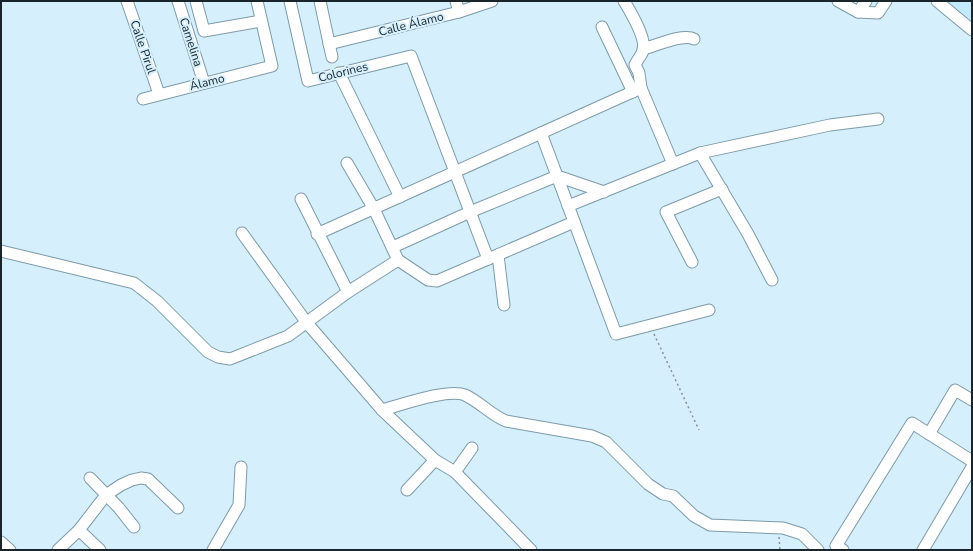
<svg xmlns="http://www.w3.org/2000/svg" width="973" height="551" font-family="'Nunito Sans',sans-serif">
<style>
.built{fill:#c3eaff}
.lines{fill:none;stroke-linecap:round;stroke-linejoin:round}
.minor-casing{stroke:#7d9aa9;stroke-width:13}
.path{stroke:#80939d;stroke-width:1.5;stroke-dasharray:2 3;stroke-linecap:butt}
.minor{stroke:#fff;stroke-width:11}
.labels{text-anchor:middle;stroke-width:4;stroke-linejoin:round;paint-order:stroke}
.street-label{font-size:12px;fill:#19252b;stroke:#d6effc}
</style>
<rect width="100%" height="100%" fill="#d6effc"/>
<polygon class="built" points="946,1 972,1 972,23"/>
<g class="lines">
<g class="minor-casing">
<g id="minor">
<polyline points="127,1 159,94"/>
<polyline points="178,1 204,83"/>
<polyline points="196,1 204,31 261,21"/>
<polyline points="290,1 308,81 411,56 488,259"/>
<polyline points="320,1 332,57"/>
<polyline points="456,1 459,12"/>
<path d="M 624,1 C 630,11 647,39 643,51 C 641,56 637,60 635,65 L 639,73 L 641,88 L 673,164"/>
<polyline points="838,1 858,12 878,13 886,1"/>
<polyline points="937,1 972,30"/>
<polyline points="858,12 866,1"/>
<polyline points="602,27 633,92"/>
<polyline points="329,44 459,12 492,1"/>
<path d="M 643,49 C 655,46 683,33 694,39"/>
<polyline points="339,73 400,197"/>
<polyline points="143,99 272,66 257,1"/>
<polyline points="541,133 616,334 709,310"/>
<polyline points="700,153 748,234 772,280"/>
<polyline points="347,163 374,209 398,260 428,280 437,281 574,222"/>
<polyline points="301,199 348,292"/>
<polyline points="568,206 700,153 830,125 878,119"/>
<polyline points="242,233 307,323 382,410 435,460 455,472 531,550"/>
<polyline points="317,234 641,88"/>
<polyline points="393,247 470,212 557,176 604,192"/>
<polyline points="1,251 134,283 157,301 208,352 218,357 230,359 288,336 348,292 398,260"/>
<polyline points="498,255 504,305"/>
<polyline points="692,262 666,212 722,189"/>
<path d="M 382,410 C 401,405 448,388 465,395 C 480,402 491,415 506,421 L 592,436 L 606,442 L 648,484 L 663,494 L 673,496 L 694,516 L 710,525 L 783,528 L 802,534 L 818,550"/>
<polyline points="929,434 955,390 972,400"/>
<polyline points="455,472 472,448"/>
<polyline points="90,478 119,508 134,527"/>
<polyline points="407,490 435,460"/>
<polyline points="79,530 100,550"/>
<polyline points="1,542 10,550"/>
<polyline points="58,550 79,530 106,495 121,485 132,480 141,478 148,479 178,508"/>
<polyline points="213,550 239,505 241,467"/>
<polyline points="843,550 836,546 912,423 972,461"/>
<polyline points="923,550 972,467"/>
</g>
</g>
<g class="path">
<polyline points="654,334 699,430"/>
<polyline points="779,537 780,550"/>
</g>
<use href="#minor" class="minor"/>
</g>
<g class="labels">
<g class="street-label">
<text transform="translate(411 24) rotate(-14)" y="4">Calle Álamo</text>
<text transform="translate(191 42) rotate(72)" y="4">Camelina</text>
<text transform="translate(143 47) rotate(71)" y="4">Calle Pirul</text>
<text transform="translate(343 72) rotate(-14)" y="4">Colorines</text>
<text transform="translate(207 82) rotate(-14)" y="4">Álamo</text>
</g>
</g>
<rect width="973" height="551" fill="none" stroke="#19252b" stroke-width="4"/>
</svg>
